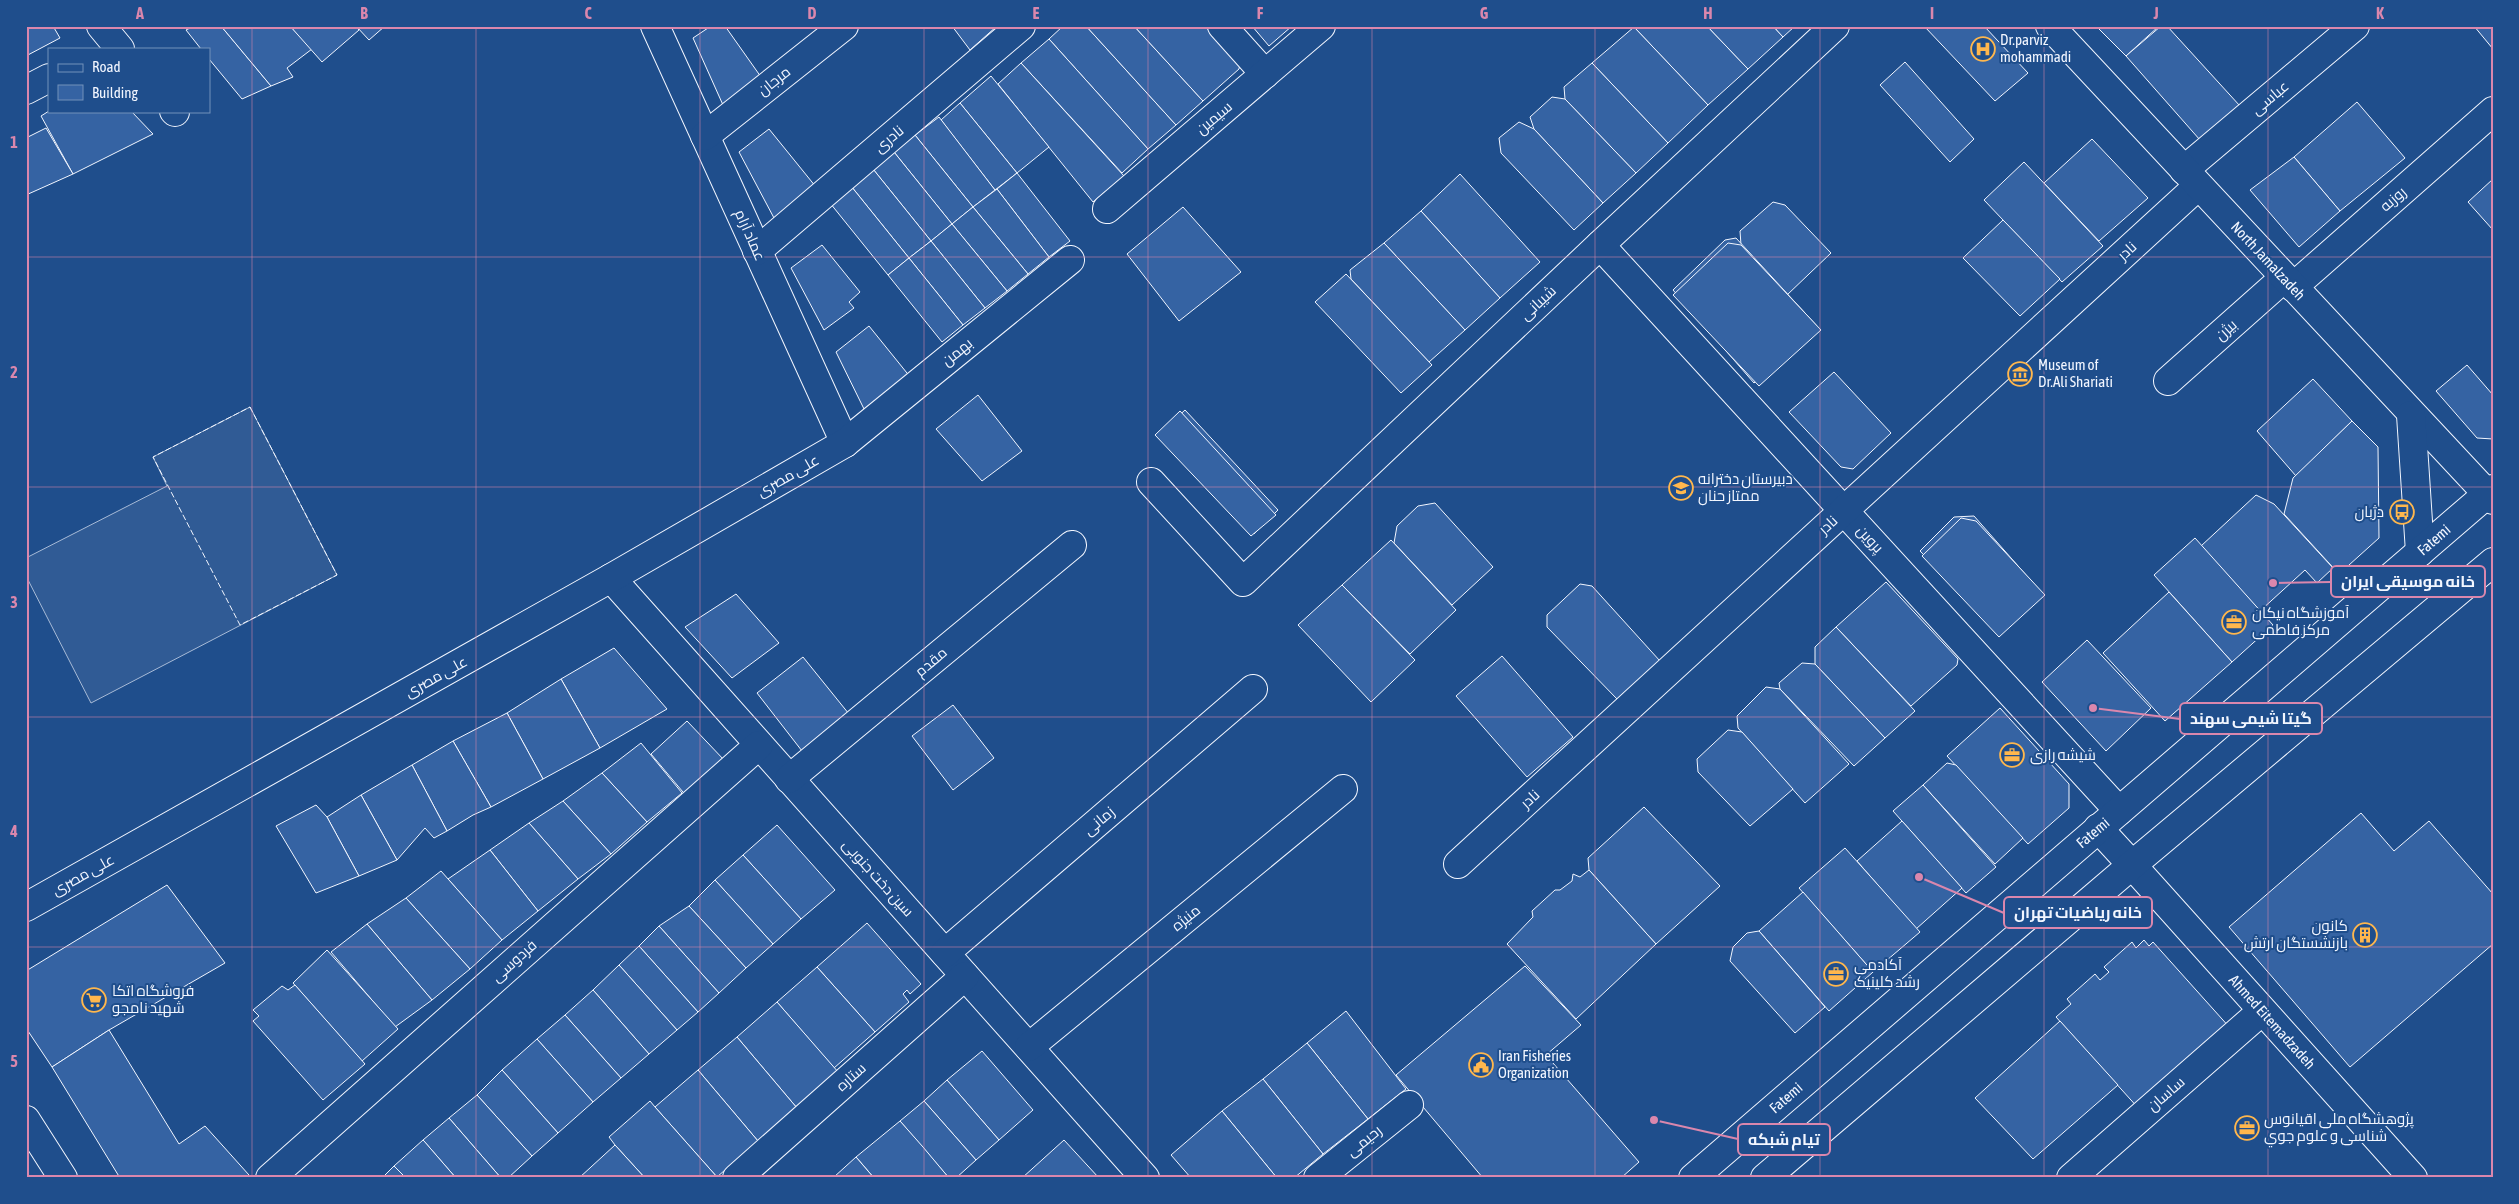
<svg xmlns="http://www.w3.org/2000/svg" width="2519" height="1204" font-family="'Asap Condensed',Cairo,sans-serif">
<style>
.built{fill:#305b95;stroke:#a8bbd7}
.building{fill:#3563a3;stroke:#f2f6ff}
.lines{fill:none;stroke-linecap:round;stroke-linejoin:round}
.minor-casing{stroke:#f2f6ff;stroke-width:30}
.major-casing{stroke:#f2f6ff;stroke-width:30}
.minor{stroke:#1f4e8c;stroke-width:28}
.major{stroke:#1f4e8c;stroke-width:28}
.fence{stroke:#f2f6ff;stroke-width:1;stroke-dasharray:6 2.5;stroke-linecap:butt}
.grid{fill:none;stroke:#da87ad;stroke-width:1;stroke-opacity:0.55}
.labels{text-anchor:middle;stroke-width:4;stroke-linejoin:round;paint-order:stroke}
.poi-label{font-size:15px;fill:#f2f6ff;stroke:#1f4e8c;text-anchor:start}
.street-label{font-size:15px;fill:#f2f6ff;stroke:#1f4e8c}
.leader{fill:none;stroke:#da87ad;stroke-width:2}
.callout-dot{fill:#da87ad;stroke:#1f4e8c;stroke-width:2}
.callout{fill:#1f4e8c;stroke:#da87ad;stroke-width:2}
.callout-label{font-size:16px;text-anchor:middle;font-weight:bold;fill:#f2f6ff}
.neatline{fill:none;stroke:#da87ad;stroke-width:2}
.grid-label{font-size:16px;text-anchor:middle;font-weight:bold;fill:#da87ad}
</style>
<rect width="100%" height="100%" fill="#1f4e8c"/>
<polygon class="built" points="250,407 337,575 91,703 26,576 26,558 167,486 153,457"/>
<g class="building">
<polygon points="26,26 53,26 60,38 26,56"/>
<polygon points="194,26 221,26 271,86 242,99 209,59 209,49 201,49 186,30"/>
<polygon points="221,26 290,26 312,49 287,68 293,77 271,86"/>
<polygon points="290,26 356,26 359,30 322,62"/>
<polygon points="356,26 385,26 369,40"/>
<polygon points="711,26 725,26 761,77 723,105 693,38"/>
<polygon points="952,26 997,26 970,50"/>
<polygon points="1063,26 1086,26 1176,125 1148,149 1049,39"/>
<polygon points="1086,26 1134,26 1203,101 1176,125"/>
<polygon points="1134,26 1205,26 1240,64 1239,69 1203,101"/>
<polygon points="1252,26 1292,26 1269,46"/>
<polygon points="1636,26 1707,26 1748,69 1708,105 1634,27"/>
<polygon points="1707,26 1773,26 1783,37 1748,69"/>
<polygon points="1773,26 1795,26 1783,37"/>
<polygon points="1924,26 1984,26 2028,73 1995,101"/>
<polygon points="2096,26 2159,26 2126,56"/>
<polygon points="2161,26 2167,26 2240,106 2200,140 2126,56"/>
<polygon points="2474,26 2493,26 2493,49"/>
<polygon points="1634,27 1708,105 1668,143 1592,63"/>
<polygon points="1049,39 1148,149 1122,173 1021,63"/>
<polygon points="1905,62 1974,139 1950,162 1880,85"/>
<polygon points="1021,63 1124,176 1093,202 998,84"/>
<polygon points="1592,63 1668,143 1636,173 1565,99 1564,87"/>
<polygon points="991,76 1049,147 1017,173 960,103"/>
<polygon points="1552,97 1565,99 1636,173 1603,203 1534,129 1530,117"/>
<polygon points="2357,102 2405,158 2340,211 2294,157"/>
<polygon points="960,103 1017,173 995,190 941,120"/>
<polygon points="49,111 131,111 153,134 73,174 41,116"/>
<polygon points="939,117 995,190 973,207 915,135"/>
<polygon points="1519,122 1534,129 1603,203 1574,230 1501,153 1499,138"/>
<polygon points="46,128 73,174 26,195 26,138"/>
<polygon points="769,129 816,187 774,218 739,152"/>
<polygon points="915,135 973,207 952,224 894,152"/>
<polygon points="2092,139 2148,198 2099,241 2044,183"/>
<polygon points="894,152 952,224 931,241 873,169"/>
<polygon points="2294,157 2340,211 2299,247 2250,190"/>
<polygon points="2024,162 2103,246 2062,282 1984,200"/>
<polygon points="873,169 931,241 909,258 851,186"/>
<polygon points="1017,173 1070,241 1049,257 997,189"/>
<polygon points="1460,174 1540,262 1500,298 1421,211"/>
<polygon points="2493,179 2493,230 2468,202"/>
<polygon points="851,186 909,258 888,275 830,203"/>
<polygon points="997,189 1049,257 1028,274 973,207"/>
<polygon points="1773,202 1785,205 1831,253 1787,295 1741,245 1740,231"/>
<polygon points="973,207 1028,274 1007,291 952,224"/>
<polygon points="1183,207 1241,272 1179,321 1127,254"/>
<polygon points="1421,211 1500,298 1465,330 1384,243"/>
<polygon points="2003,220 2060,279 2020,316 1963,258"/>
<polygon points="952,224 1007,291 985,308 931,241"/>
<polygon points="1736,238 1817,326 1754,383 1673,290 1725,240"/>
<polygon points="931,241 985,308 963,325 909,258"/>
<polygon points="1384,243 1465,330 1429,362 1351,279 1350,270"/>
<polygon points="1728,243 1741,245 1821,330 1759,386 1673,295"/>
<polygon points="822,245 860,292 849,302 854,308 824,330 791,268"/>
<polygon points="909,258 963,325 942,342 888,275"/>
<polygon points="1346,274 1432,365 1401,393 1315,302"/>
<polygon points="869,326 911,378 865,411 836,352"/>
<polygon points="2467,365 2493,395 2493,439 2477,438 2436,391"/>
<polygon points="1834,372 1891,433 1853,469 1841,467 1789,412"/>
<polygon points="2313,379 2352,421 2296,476 2257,431"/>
<polygon points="978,395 1022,451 982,481 936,429"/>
<polygon points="1185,410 1278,510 1254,534 1158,435"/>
<polygon points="1180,411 1276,515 1251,536 1155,435"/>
<polygon points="2352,421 2378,447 2379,538 2339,574 2284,514 2293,478"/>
<polygon points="2256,495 2274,504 2333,568 2317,583 2305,570 2260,611 2201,546"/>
<polygon points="1435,503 1493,567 1452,605 1394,543 1397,526 1418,506"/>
<polygon points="1974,516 2041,592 1999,632 1920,551 1954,517"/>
<polygon points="1961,518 1976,521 2045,595 1999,637 1922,556"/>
<polygon points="2195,538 2273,625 2232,662 2154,575"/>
<polygon points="1391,540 1456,610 1410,654 1342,585"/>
<polygon points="1886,582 1958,659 1957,665 1911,706 1836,627"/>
<polygon points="1580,584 1592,586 1660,661 1617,699 1547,627 1547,615"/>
<polygon points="1342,585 1415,660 1371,702 1298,625"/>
<polygon points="2169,592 2232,662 2165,721 2103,653"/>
<polygon points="736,594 779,643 732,678 685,627"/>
<polygon points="1836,627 1915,711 1885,738 1815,664 1815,647"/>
<polygon points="2087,640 2151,708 2106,751 2042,682"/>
<polygon points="614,648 667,709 600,748 561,679"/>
<polygon points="1502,656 1573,737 1527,777 1456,696"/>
<polygon points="803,657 849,714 802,751 757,693"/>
<polygon points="1802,663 1815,664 1885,738 1854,766 1780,689 1779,683"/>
<polygon points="561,679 600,748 543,779 507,713"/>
<polygon points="1766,687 1780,689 1849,764 1805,803 1738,728 1737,716"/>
<polygon points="953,705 994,758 953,790 912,736"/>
<polygon points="2000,708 2069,784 2069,808 2028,844 1947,756"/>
<polygon points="507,713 543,779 491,807 453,741"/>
<polygon points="687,721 725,761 688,798 651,754"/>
<polygon points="1728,730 1742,732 1793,789 1750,826 1698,772 1697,759"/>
<polygon points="453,741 491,807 473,815 447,831 412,765"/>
<polygon points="641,743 682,793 647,822 602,773"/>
<polygon points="1947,763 1956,765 2023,838 1995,864 1923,785"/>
<polygon points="412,765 447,831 434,838 425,828 397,860 361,795"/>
<polygon points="602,773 647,822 611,854 563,801"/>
<polygon points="1923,785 1996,867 1966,893 1893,811"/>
<polygon points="361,795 397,860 359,876 327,817"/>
<polygon points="563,801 611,854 578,879 529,823"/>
<polygon points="316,805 327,817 359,876 316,893 276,826"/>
<polygon points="1644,807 1720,886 1656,944 1589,870 1588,858"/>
<polygon points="2361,813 2394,851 2429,821 2493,894 2493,944 2350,1067 2229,927"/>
<polygon points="1902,821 1962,888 1916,929 1857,861"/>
<polygon points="529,823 578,879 538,911 490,850"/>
<polygon points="777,825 835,890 801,919 743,855"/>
<polygon points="1845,848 1920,932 1873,972 1799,888"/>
<polygon points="490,850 538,911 502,940 448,879"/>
<polygon points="743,855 801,919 773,944 715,880"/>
<polygon points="1589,870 1656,944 1576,1019 1507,944 1533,917 1532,911 1555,890 1560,890 1572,881 1573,874 1580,877"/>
<polygon points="441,871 502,940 470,969 406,898"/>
<polygon points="715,880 773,944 746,968 689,906"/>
<polygon points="167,885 225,963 109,1030 52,1067 26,1028 26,971"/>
<polygon points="1803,892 1873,972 1829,1011 1759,931"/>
<polygon points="406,898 470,969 432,1000 367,924"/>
<polygon points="689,906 746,968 719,993 659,926"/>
<polygon points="867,923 921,984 910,994 907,990 903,994 909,1002 875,1032 817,967"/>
<polygon points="367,924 432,1000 395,1027 331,952"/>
<polygon points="659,926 719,993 698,1012 639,946"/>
<polygon points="1759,931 1825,1007 1795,1033 1730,961 1733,947 1747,933"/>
<polygon points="2144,940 2149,946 2153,942 2231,1029 2140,1110 2056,1017 2071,1004 2067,999 2095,974 2100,980 2109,972 2104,967 2132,942 2136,948"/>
<polygon points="639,946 698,1012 677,1030 619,965"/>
<polygon points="327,950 398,1029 362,1061 293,983"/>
<polygon points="619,965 677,1030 649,1054 593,990"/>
<polygon points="1525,966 1581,1025 1546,1055 1639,1162 1621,1178 1483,1178 1396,1075"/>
<polygon points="817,967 875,1032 834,1068 777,1002"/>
<polygon points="295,985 365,1064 323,1100 253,1021 259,1016 253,1010 282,986 288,990"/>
<polygon points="593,990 649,1054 621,1078 565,1015"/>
<polygon points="777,1002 839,1073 797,1108 737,1037"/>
<polygon points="1346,1011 1406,1089 1368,1119 1307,1043"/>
<polygon points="565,1015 621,1078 593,1102 537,1039"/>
<polygon points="2060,1021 2118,1085 2033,1159 1975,1098"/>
<polygon points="109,1030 179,1144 205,1126 249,1175 245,1178 120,1178 52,1067"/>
<polygon points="737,1037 797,1108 758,1141 698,1070"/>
<polygon points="537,1039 593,1102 558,1133 502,1070"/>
<polygon points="1307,1043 1368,1119 1323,1154 1263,1079"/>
<polygon points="982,1051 1033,1110 999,1140 947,1080"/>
<polygon points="502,1070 558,1133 532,1156 477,1095"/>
<polygon points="698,1070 758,1141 717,1177 655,1107"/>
<polygon points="1263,1079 1323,1154 1294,1178 1277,1178 1222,1111"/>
<polygon points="947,1080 999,1140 976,1160 924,1101"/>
<polygon points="477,1095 532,1156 508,1178 501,1178 449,1118"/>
<polygon points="650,1101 655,1107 717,1177 645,1178 615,1145 609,1137"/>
<polygon points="924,1101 976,1160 956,1178 949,1178 900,1121"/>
<polygon points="1222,1111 1277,1178 1191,1178 1171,1155"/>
<polygon points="449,1118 501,1178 456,1178 423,1140"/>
<polygon points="900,1121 923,1147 949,1178 874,1178 863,1165 856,1157"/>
<polygon points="423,1140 424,1141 456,1178 406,1178 394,1166"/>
<polygon points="1064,1140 1099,1178 1022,1178"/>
<polygon points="615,1145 645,1178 579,1178"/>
<polygon points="856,1157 874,1178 834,1178 834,1177"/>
<polygon points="394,1166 406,1178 382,1178"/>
</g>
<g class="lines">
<g class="minor-casing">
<g id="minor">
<polyline points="101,26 120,49"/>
<polyline points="655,26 845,443"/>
<polyline points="1222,26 1265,74"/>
<polyline points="26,90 49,78"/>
<polyline points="174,111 175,112"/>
<polyline points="705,136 844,26"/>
<polyline points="2184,170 2355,26"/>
<polyline points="1107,209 1321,26"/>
<polyline points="1600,245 2119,811"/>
<polyline points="757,251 1021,26"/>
<polyline points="2293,287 2493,111"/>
<polyline points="2168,381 2284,278"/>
<polyline points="1151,482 1243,582 1600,245 1835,26"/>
<polyline points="611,578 1145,1178"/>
<polyline points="789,779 1072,545"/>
<polyline points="1458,864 2198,186"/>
<polyline points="2132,865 2413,1178"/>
<polyline points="26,907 611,578 845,443 1070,260"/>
<polyline points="945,953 1253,689"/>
<polyline points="1029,1047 1343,789"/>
<polyline points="270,1178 759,745"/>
<polyline points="737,1178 965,976"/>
<polyline points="1318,1178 1409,1105"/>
<polyline points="2071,1178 2262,1011"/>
</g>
</g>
<g class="major-casing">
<g id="major">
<polyline points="2050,26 2493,500"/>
<polyline points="2411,415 2420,552"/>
<polyline points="2098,828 2132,865"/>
<polyline points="26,1120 63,1178"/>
<polyline points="1693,1178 2493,489"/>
<polyline points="1765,1178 2132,865 2493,562"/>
</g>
</g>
<use href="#minor" class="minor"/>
<use href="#major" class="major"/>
<polygon class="fence" points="250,407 337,575 240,625 153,457"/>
</g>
<path class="grid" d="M 252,26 L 252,1178M 476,26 L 476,1178M 700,26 L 700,1178M 924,26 L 924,1178M 1148,26 L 1148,1178M 1372,26 L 1372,1178M 1595,26 L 1595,1178M 1820,26 L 1820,1178M 2044,26 L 2044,1178M 2268,26 L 2268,1178M 26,257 L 2493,257M 26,487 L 2493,487M 26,717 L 2493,717M 26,947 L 2493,947"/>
<defs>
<g id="hospital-ring" transform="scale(1.25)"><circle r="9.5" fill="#1f4e8c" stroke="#ffb74d" stroke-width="1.5"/><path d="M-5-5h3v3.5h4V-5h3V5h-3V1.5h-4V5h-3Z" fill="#ffb74d"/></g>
<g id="museum-ring" transform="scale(1.25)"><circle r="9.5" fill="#1f4e8c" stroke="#ffb74d" stroke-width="1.5"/><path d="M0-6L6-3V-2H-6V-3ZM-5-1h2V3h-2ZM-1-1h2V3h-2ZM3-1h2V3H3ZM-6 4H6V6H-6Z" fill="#ffb74d"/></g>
<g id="school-ring" transform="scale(1.25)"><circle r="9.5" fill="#1f4e8c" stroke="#ffb74d" stroke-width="1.5"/><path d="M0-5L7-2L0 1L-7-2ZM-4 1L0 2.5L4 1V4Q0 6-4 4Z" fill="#ffb74d"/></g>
<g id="bus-ring" transform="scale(1.25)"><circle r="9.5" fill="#1f4e8c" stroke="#ffb74d" stroke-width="1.5"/><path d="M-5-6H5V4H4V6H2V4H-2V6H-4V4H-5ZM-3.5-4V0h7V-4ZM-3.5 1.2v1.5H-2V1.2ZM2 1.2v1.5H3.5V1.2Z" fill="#ffb74d"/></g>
<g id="office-ring" transform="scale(1.25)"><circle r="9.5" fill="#1f4e8c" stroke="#ffb74d" stroke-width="1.5"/><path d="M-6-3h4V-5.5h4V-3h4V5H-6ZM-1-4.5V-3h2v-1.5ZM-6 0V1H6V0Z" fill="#ffb74d"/></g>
<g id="building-ring" transform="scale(1.25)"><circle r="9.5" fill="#1f4e8c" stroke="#ffb74d" stroke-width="1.5"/><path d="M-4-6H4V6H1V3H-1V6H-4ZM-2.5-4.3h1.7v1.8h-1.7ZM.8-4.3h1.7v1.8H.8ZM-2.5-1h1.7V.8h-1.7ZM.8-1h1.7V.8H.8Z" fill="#ffb74d"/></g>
<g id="supermarket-ring" transform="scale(1.25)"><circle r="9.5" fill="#1f4e8c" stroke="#ffb74d" stroke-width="1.5"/><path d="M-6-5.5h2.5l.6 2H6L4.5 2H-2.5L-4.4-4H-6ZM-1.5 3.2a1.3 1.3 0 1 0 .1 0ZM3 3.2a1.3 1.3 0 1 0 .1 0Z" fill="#ffb74d"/></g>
<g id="civic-ring" transform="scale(1.25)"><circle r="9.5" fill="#1f4e8c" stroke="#ffb74d" stroke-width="1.5"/><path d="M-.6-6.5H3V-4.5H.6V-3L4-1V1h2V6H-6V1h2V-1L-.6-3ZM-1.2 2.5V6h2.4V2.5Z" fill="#ffb74d"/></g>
</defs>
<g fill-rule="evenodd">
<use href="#hospital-ring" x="1983" y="49"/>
<use href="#museum-ring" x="2020" y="374"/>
<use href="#school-ring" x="1681" y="488"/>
<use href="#bus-ring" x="2402" y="512"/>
<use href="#office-ring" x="2234" y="622"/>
<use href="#office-ring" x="2012" y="755"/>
<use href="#building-ring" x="2365" y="935"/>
<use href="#office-ring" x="1836" y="974"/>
<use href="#supermarket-ring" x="94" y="1000"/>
<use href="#civic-ring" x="1481" y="1065"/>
<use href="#office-ring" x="2247" y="1128"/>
</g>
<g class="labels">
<g class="poi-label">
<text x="2000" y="45">Dr.parviz<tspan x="2000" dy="17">mohammadi</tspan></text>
<text x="2038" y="370">Museum of<tspan x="2038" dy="17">Dr.Ali Shariati</tspan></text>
<text x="1698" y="484">دبیرستان دخترانه<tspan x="1698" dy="17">ممتاز حنان</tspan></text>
<text x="2384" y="517" text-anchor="end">دژبان</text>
<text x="2252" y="618">آموزشگاه نیکان<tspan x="2252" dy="17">مرکز فاطمی</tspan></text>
<text x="2030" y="760">شیشه رازی</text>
<text x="2348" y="931" text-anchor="end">کانون<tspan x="2348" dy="17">بازنشستگان ارتش</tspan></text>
<text x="1854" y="970">آکادمی<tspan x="1854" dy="17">رشد کلینیک</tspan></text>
<text x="112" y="996">فروشگاه اتکا<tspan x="112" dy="17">شهید نامجو</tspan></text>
<text x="1498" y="1061">Iran Fisheries<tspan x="1498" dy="17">Organization</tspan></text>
<text x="2264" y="1124">پژوهشگاه ملی اقیانوس<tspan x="2264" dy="17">شناسی و علوم جوي</tspan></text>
</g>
<g class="street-label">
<text transform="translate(774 81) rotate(-38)" y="5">مرجان</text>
<text transform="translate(2270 98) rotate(-40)" y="5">عباسی</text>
<text transform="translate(1214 118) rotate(-40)" y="5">سیمین</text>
<text transform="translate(889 139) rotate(-40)" y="5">نادری</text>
<text transform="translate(2393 199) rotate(-41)" y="5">روزبه</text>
<text transform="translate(750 235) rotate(66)" y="5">عماد آرام</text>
<text transform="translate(2127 251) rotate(-43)" y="5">نادر</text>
<text transform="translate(2268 261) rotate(47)" y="5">North Jamalzadeh</text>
<text transform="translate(1538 303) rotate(-43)" y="5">شیبانی</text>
<text transform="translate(2226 330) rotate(-42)" y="5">بیژن</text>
<text transform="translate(957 352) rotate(-39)" y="5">بهمن</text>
<text transform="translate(788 476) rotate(-30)" y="5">علی مصری</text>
<text transform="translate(1828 525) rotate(-43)" y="5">نادر</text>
<text transform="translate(1870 539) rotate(47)" y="5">پروین</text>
<text transform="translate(2434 540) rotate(-41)" y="5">Fatemi</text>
<text transform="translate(931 662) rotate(-40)" y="5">مقدم</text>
<text transform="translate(436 677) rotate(-29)" y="5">علی مصری</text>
<text transform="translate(1530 799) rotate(-43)" y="5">نادر</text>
<text transform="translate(1099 821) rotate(-40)" y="5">زمانی</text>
<text transform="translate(2093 833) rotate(-40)" y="5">Fatemi</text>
<text transform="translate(83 875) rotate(-29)" y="5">علی مصری</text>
<text transform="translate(878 878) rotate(48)" y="5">سین دخت جنوبی</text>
<text transform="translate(1186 918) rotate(-39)" y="5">منیژه</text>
<text transform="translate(514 961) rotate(-42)" y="5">فردوسی</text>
<text transform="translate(2272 1022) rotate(48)" y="5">Ahmed Eitemadzadeh</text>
<text transform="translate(851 1077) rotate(-42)" y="5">ستاره</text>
<text transform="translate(2166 1094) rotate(-41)" y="5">ساسان</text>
<text transform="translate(1786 1098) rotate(-41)" y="5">Fatemi</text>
<text transform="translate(1364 1141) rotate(-39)" y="5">رحیمی</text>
</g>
</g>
<path class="leader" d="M2273 583L2331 582M2093 708L2180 719M1919 877L2004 913M1654 1120L1738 1139"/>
<g class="callout-dot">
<circle cx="2273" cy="583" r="5"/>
<circle cx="2093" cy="708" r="5"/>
<circle cx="1919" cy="877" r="5"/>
<circle cx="1654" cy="1120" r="5"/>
</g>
<g class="callout">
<rect x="2331" y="566" width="154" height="31" rx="5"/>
<rect x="2180" y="703" width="142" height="31" rx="5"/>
<rect x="2004" y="897" width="148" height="31" rx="5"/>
<rect x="1738" y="1124" width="92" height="31" rx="5"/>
</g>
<g class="callout-label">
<text x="2408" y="587">خانه موسیقی ایران</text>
<text x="2251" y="724">گیتا شیمی سهند</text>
<text x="2078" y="918">خانه ریاضیات تهران</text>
<text x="1784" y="1145">تیام شبکه</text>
</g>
<rect width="2519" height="1204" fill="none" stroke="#1f4e8c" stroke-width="55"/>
<rect x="48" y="48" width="162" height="65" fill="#1f4e8c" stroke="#7391ba"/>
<rect x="58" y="64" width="25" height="8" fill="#1f4e8c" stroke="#7391ba"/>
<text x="92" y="72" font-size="15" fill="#f2f6ff">Road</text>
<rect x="58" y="85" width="25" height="15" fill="#3563a3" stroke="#7391ba"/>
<text x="92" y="98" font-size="15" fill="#f2f6ff">Building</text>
<rect x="28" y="28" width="2464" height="1148" class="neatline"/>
<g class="grid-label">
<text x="140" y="19">A</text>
<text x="364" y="19">B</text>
<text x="588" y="19">C</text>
<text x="812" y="19">D</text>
<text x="1036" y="19">E</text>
<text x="1260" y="19">F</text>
<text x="1484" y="19">G</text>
<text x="1708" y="19">H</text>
<text x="1932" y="19">I</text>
<text x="2156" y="19">J</text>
<text x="2380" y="19">K</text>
<text x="14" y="148">1</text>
<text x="14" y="378">2</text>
<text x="14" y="608">3</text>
<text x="14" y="837">4</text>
<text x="14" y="1067">5</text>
</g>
</svg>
